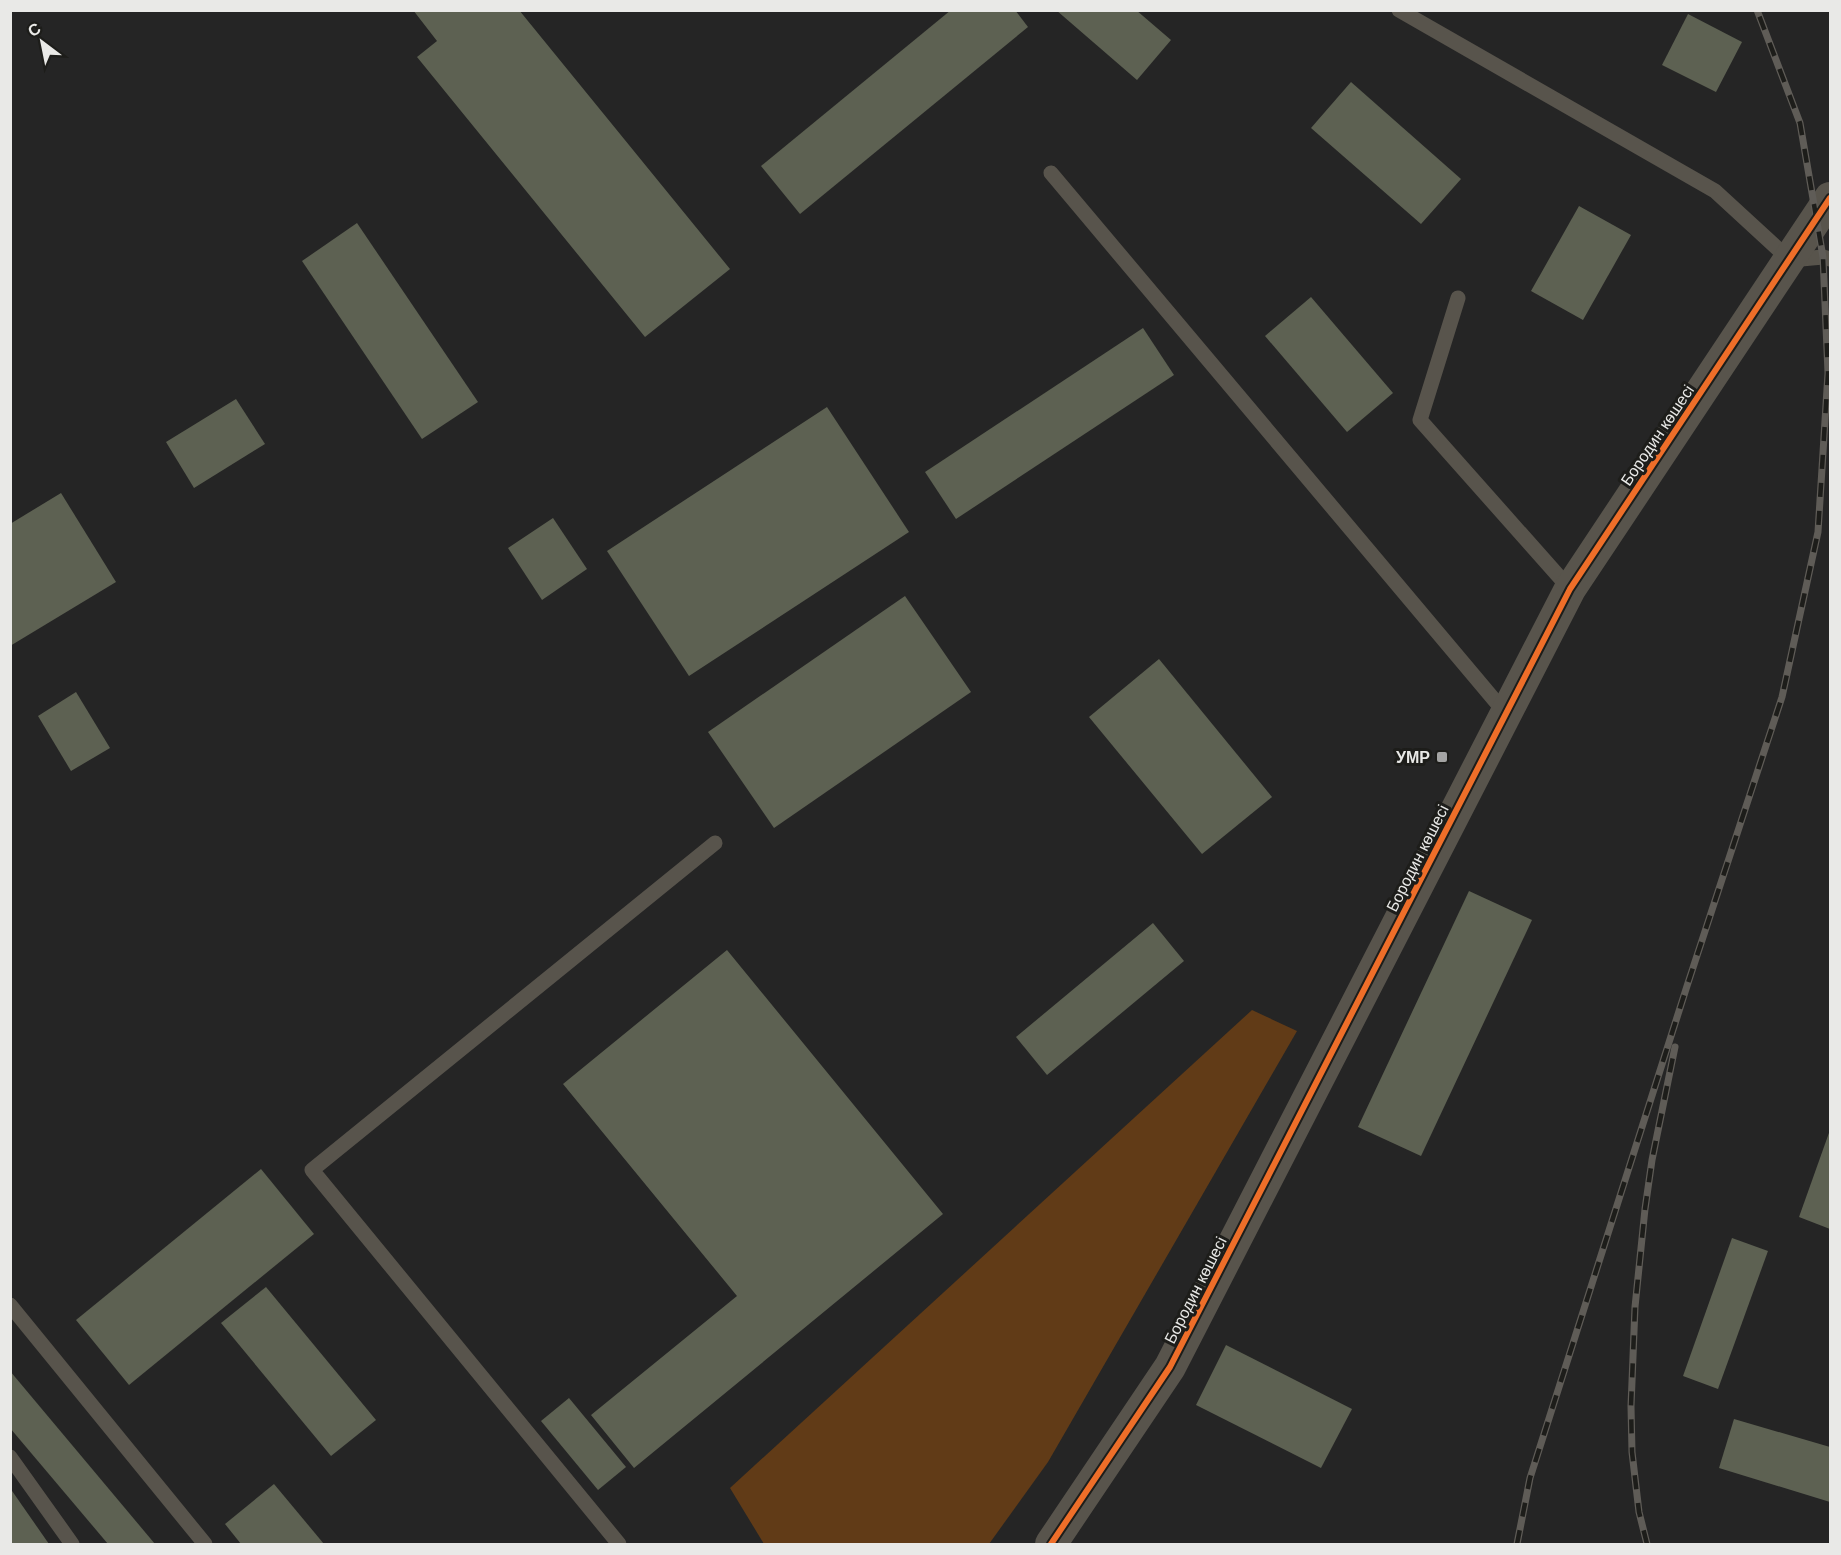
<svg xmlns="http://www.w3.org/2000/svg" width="1841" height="1555" font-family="'DM Sans',sans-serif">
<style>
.green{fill:#613b17}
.building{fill:#5d6152}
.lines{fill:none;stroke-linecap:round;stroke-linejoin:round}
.service{stroke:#58544c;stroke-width:15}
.minor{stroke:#58544c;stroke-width:32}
.rail-casing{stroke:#5f5c57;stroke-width:7}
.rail{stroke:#1d1d1a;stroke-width:4.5;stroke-dasharray:14;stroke-linecap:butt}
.cycleway-casing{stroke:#1d1d1a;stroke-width:10}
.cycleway{stroke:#ee6e29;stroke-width:6}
.poi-dot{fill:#a4a4a3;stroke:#1d1d1a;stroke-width:2}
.labels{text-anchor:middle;stroke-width:6;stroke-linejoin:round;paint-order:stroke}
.street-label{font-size:16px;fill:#e9e9e7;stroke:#1d1d1a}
.poi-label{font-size:16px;font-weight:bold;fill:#e9e9e7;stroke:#1d1d1a;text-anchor:end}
</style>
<rect width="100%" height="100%" fill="#252525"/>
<polygon class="green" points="1252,1010 1297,1031 1048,1462 989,1544 764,1544 730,1488"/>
<g class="building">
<polygon points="413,10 519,10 730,269 645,337 417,57 437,41"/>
<polygon points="951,10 1015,10 1028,27 800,214 761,166"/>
<polygon points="1056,10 1136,10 1171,40 1137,80"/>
<polygon points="1688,14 1742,42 1716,92 1662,65"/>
<polygon points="1351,82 1461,179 1421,224 1311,128"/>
<polygon points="1579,206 1631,235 1583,320 1531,291"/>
<polygon points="357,223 478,402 422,439 302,261"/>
<polygon points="1311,297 1393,393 1347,432 1265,336"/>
<polygon points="1143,328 1174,375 956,519 925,472"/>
<polygon points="236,399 265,444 194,488 166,442"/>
<polygon points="827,407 909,532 689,676 607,551"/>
<polygon points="61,493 116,582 10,646 10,524"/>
<polygon points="553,518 587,569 542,600 508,548"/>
<polygon points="905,596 971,692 774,828 708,732"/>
<polygon points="1159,659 1272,797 1202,854 1089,717"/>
<polygon points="76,692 110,748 71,771 38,716"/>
<polygon points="1469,891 1532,920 1421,1156 1358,1127"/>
<polygon points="1153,923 1184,961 1047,1075 1016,1037"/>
<polygon points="727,950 943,1214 634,1468 591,1415 737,1296 563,1084"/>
<polygon points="1830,1130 1830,1229 1799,1217"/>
<polygon points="261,1169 314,1234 129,1385 76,1320"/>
<polygon points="1732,1238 1768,1251 1718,1389 1683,1376"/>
<polygon points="266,1287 376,1420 331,1456 221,1323"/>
<polygon points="1226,1345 1352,1409 1321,1468 1196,1405"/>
<polygon points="10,1371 155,1544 108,1544 10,1428"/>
<polygon points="569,1398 626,1467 598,1490 541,1421"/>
<polygon points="1734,1419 1830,1447 1830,1502 1719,1468"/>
<polygon points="274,1484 324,1544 241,1544 225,1524"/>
<polygon points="10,1488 49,1544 10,1544"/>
</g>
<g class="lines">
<g class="service">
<polyline points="1399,10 1715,191 1790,260 1823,257 1830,259"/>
<polyline points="1051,173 1507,715"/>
<polyline points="1458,298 1420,420 1570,589"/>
<polyline points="10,1305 205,1544"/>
<polyline points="10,1457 72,1544"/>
<polyline points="619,1544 312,1170 715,843"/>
</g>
<polyline class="minor" points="1051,1544 1170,1367 1570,589 1830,198"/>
<g class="rail-casing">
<g id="rail">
<polyline points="1517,1544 1530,1478 1687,986 1782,697 1818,532 1828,373 1823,257 1800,123 1757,10"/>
<polyline points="1647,1544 1639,1512 1632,1452 1631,1406 1635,1307 1645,1209 1652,1160 1675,1047"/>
</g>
</g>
<use href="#rail" class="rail"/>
<g class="cycleway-casing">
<polyline id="cycleway" points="1051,1544 1170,1367 1570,589 1830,198"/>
</g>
<use href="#cycleway" class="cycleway"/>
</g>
<rect class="poi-dot" x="1436" y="751" width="12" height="12" rx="3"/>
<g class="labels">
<g class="street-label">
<text transform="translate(1657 435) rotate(-56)" y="6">Бородин көшесі</text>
<text transform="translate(1417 858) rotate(-63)" y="6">Бородин көшесі</text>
<text transform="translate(1195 1290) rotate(-63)" y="6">Бородин көшесі</text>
</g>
<g class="poi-label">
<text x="1430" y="763">УМР</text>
</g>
</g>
<rect width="1841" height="1555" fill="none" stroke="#e9e9e7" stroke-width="24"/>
<g transform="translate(42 42) rotate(328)" stroke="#1d1d1a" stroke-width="4.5" paint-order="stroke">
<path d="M0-4.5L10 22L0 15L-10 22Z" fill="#e9e9e7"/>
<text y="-9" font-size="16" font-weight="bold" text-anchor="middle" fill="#e9e9e7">С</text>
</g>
</svg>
